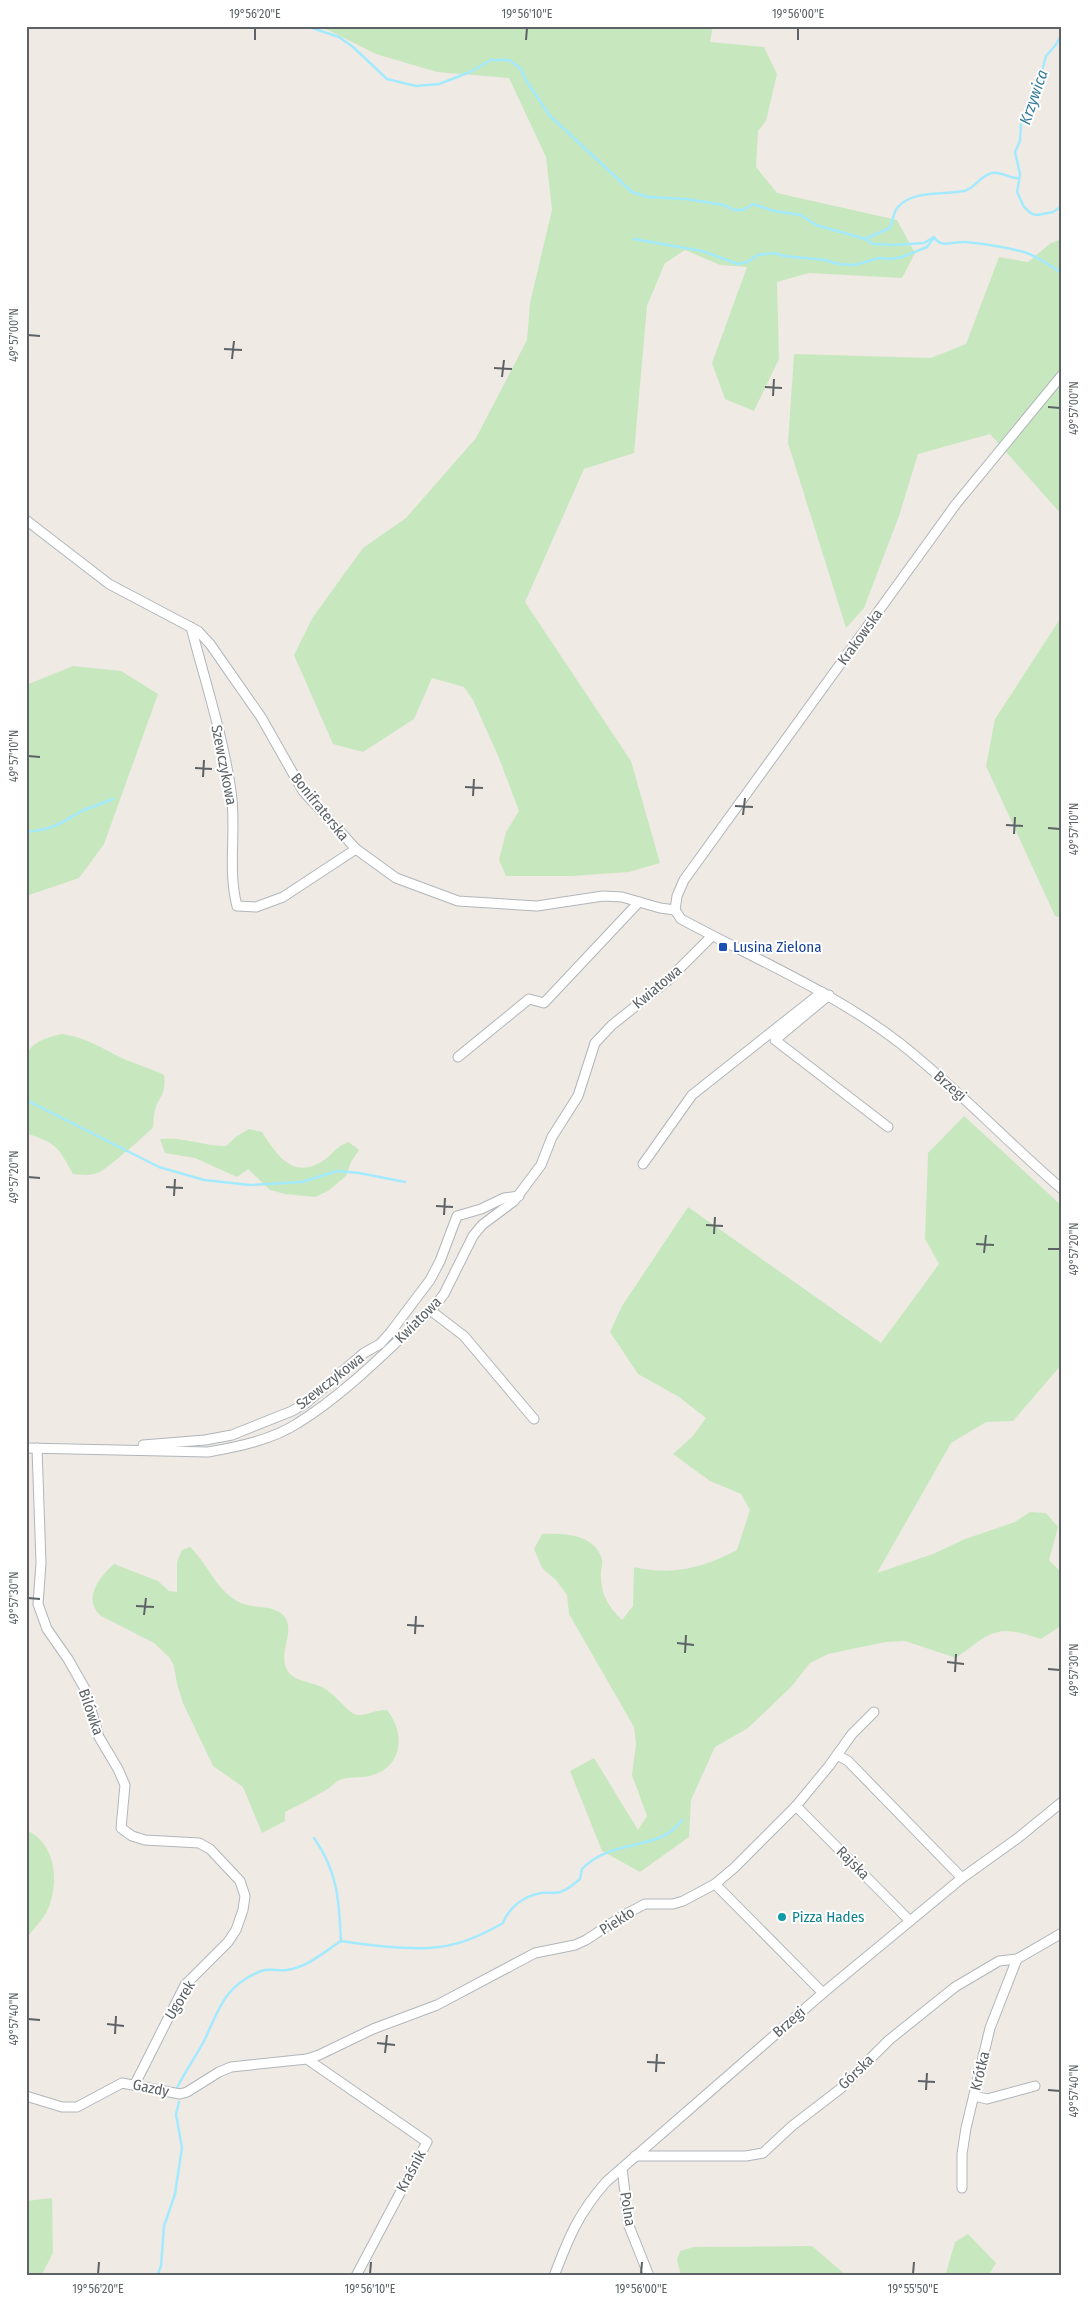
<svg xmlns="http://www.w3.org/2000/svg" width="1088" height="2302" font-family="'Fira Sans Condensed',sans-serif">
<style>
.green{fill:#c7e8bf}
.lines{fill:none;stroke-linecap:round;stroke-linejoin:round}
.stream{stroke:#a4eaff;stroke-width:2.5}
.minor-casing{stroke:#b1b6ba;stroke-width:11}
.minor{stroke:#fff;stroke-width:9}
.ticks{fill:none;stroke:#5c6265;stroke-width:2}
.transit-dot{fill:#1a4fb4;stroke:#fff;stroke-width:2}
.culture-dot{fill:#0f9aa8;stroke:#fff;stroke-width:2}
.labels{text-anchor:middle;stroke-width:4;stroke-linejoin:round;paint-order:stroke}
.street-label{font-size:15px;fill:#5c6265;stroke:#fff}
.transit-label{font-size:15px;fill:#164399;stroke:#fff;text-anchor:start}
.culture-label{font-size:15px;fill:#0d838f;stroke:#fff;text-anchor:start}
.water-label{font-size:16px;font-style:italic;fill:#347c9c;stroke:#fff}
.neatline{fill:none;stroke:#5c6265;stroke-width:2}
.ticks-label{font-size:12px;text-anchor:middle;fill:#5c6265}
</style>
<rect width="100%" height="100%" fill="#efeae4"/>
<g class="green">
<polygon points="320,26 713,26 710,42 764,47 777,74 766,121 758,131 756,167 777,193 897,220 915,253 902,278 809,273 777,282 779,359 754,411 725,399 712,363 747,267 720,265 685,250 665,263 647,306 634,453 584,469 525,602 631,761 660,863 629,872 572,876 506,876 499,860 506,832 519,811 499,758 473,700 464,687 432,678 414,719 363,752 333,744 294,655 313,617 363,548 406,518 476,438 527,340 530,303 552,210 546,157 509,78 437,72 376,54"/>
<polygon points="1062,239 1062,515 990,434 918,454 899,516 864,608 846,628 788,443 794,354 931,358 966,344 999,257 1028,262 1051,243"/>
<polygon points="1062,616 1062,918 1055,916 986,766 995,719"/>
<polygon points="73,666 121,671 158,694 104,844 79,878 26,896 26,685"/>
<path d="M 62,1034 C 85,1037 103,1049 124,1059 C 137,1065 151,1068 164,1075 C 167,1096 157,1097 154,1115 C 153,1119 154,1123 153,1127 C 151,1131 104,1171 100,1172 C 90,1176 83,1175 73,1174 C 57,1145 57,1144 26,1133 C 26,1121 24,1062 26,1055 C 33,1041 48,1037 62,1034 Z"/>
<path d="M 964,1116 L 1062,1206 L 1062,1364 L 1013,1421 L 986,1422 L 951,1443 L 877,1573 L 933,1554 L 965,1539 L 1015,1522 L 1030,1512 L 1046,1513 L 1058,1527 L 1049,1560 L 1062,1573 L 1062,1625 L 1041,1639 C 995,1624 993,1631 956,1658 L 905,1641 L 886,1642 L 828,1654 L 810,1663 L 791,1687 L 748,1728 L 715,1747 L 691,1800 L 689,1837 L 640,1872 L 602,1851 L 570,1771 L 594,1758 L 638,1830 L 647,1816 L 632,1775 L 636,1744 L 634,1727 L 569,1614 L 567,1595 L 556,1580 L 542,1568 L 534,1549 L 542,1534 C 563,1533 592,1534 601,1556 C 603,1560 602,1567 601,1571 C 600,1592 607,1606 622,1620 L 633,1606 L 634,1567 C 673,1576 702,1568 737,1550 L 750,1510 L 741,1494 L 710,1481 L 673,1454 L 692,1437 L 706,1418 L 679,1397 L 638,1374 L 610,1332 L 622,1306 L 688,1207 L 881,1343 L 939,1264 L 925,1239 L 928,1153 Z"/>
<path d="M 249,1129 L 262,1132 C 277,1155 293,1181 324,1160 C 335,1153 333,1148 349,1142 L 359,1150 L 351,1162 L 346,1176 L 328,1191 L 315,1197 L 285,1194 L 270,1190 L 248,1169 L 237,1177 L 195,1158 L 165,1153 L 160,1139 C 182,1136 203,1146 226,1146 L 237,1136 Z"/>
<path d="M 190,1547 C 208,1564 215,1588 237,1601 C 251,1610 273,1603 284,1616 C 295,1629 281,1649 285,1664 C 288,1681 309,1681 322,1687 C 335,1694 346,1710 354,1714 C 362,1718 376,1709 387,1710 C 404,1731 404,1763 376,1774 C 365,1779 352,1776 342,1779 C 335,1781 332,1787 326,1790 C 313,1798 298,1805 285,1812 L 285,1821 L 262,1833 L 243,1787 L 213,1766 L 183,1703 L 177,1684 L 174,1666 L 169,1657 L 154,1643 L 101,1616 C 82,1600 99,1577 114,1564 L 158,1581 L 169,1591 L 177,1592 L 177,1562 L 182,1550 Z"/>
<path d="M 26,1830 C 54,1842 59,1877 50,1904 C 46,1917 34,1928 26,1939 Z"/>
<polygon points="52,2198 53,2253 41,2276 26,2276 26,2201"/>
<polygon points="968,2234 996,2263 988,2276 945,2276 955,2242"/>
<polygon points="812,2246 847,2276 681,2276 677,2260 680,2251 694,2247"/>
</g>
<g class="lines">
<g class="stream">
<polyline points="306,26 339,37 353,47 387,79 416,86 439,84 470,72 491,60 509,60 520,68 527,82 550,116 632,192 648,197 686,199 724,205 734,210 743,210 753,204 774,211 801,215 816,225 865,239 873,244 894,245 924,243 934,237"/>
<polyline points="1062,34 1055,46 1046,56 1036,94 1024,113 1021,125 1020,141 1015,152 1020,174 1017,192 1024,207 1032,214 1038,215 1053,212 1059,208 1062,203"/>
<path d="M 934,237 C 941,249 954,241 966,242 C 984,244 1006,247 1024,252 C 1037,256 1050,266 1062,273"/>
<polyline points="634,239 702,251 738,264 747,262 758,255 774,253 784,256 825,260 838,264 855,265 879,258 891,259 902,257 927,247 933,239"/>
<path d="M 865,239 L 890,228 C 893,221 893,212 898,207 C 912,190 945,195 964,191 C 974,189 981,175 992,173 C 1002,171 1009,179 1018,178"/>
<path d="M 26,832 C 57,829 59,823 84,810 C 94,806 104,803 113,799"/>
<polyline points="26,1100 159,1167 204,1180 250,1185 302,1182 337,1171 359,1173 405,1182"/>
<path d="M 314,1838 C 338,1872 339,1901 341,1941"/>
<path d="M 176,2090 C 184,2073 194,2059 203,2043 C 219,2011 222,1987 261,1971 C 269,1968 279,1971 287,1970 C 308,1967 324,1952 341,1941 C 368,1945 411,1951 438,1947 C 460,1945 484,1934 503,1923 C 509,1907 524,1896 541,1893 C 547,1892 554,1894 560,1892 C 568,1890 574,1884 580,1879 L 582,1869 C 603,1846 635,1848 661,1837 C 670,1834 676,1827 682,1820"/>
<polyline points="157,2276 161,2266 164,2226 175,2194 182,2148 176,2114 179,2102"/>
</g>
<g class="minor-casing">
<g id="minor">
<polyline points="26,520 109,584 198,631 210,644 261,717 303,791 356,849 396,878 458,901 537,906 603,896 622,897 660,908 675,910"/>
<path d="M 191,627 C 205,681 223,736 231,791 C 237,829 227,868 237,906 L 256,907 L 283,897 L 356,849"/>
<polyline points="675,910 677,896 684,880 956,504 1062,375"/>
<path d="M 675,910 L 681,919 C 755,959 834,992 901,1044 C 958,1089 1007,1142 1062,1189"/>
<polyline points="829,995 775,1040 888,1127"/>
<polyline points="458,1057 529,999 544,1003 639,902"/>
<polyline points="643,1164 692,1095 822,992"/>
<polyline points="430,1310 464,1336 534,1419"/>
<polyline points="143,1445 205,1440 232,1435 292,1411 306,1403 364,1353 380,1344 390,1333 430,1280 440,1261 457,1216 481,1209 504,1198 519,1196"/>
<path d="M 26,1448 L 208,1452 C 237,1447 272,1440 298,1423 C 348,1392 390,1347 434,1307 L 444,1294 L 473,1236 L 482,1225 L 514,1201 L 541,1165 L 552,1137 L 578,1096 L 595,1043 L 612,1025 L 666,982 L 712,936"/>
<polyline points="37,1448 41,1563 38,1604 47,1629 68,1659 85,1689 99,1737 118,1769 125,1785 121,1828 132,1836 145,1840 199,1843 210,1849 240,1881 245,1896 243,1910 236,1930 228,1942 185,1985 135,2084"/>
<polyline points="837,1755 848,1761 962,1878"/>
<polyline points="796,1806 910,1921"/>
<polyline points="715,1884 823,1993"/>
<polyline points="307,2059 427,2142 356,2276"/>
<polyline points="26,2096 62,2107 77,2107 122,2083 180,2094 187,2092 219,2072 231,2067 307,2059 319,2055 373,2029 437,2005 535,1953 575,1945 586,1940 624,1915 645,1904 673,1904 683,1901 715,1884 734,1868 796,1806 829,1766 852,1734 874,1712"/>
<polyline points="974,2096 987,2099 1035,2086"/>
<polyline points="635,2156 746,2156 763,2153 792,2126 840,2089 889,2040 955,1987 999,1961 1017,1959 1062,1933"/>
<polyline points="622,2168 629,2226 649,2276"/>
<polyline points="962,2188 962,2154 966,2128 990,2028 1017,1959"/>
<path d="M 554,2276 C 569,2237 578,2214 606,2182 L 823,1993 L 962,1878 L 1018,1838 L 1062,1802"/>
</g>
</g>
<use href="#minor" class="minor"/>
</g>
<path class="ticks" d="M 255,40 L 255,28M 526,40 L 527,28M 798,40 L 798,28M 28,335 L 40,336M 224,349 L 242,350M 232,359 L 234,341M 494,368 L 512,369M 502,377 L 504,360M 765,387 L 782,388M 773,396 L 774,379M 1048,407 L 1060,408M 28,756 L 40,757M 195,768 L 212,769M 203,777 L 204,760M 465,787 L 483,788M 473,796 L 474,779M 735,806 L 753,807M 743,815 L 745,798M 1006,825 L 1023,826M 1048,828 L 1060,829M 1014,834 L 1015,817M 28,1177 L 40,1178M 166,1187 L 183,1188M 174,1196 L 175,1179M 436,1206 L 453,1207M 444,1215 L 445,1198M 706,1225 L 723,1226M 714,1234 L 715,1217M 976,1244 L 994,1245M 1048,1249 L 1060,1249M 984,1253 L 986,1235M 28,1598 L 40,1599M 136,1606 L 154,1607M 144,1615 L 146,1598M 407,1625 L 424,1626M 415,1634 L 416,1616M 677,1643 L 694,1645M 685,1653 L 686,1635M 947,1662 L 964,1664M 1048,1669 L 1060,1670M 955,1672 L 956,1654M 28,2019 L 40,2020M 107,2024 L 124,2026M 115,2034 L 116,2016M 377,2043 L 395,2045M 385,2053 L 387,2035M 647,2062 L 665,2063M 656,2072 L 657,2054M 918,2081 L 935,2082M 926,2090 L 927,2073M 1048,2090 L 1060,2091M 98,2274 L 99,2262M 370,2274 L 371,2262M 641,2274 L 642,2262M 913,2274 L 914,2262"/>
<rect class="transit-dot" x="718" y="942" width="10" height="10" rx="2.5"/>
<circle class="culture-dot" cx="782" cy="1917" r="5"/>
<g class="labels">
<g class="street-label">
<text transform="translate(860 637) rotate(-54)" y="5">Krakowska</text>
<text transform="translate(224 765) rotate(79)" y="5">Szewczykowa</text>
<text transform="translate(320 807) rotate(51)" y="5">Bonifraterska</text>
<text transform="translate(657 987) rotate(-40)" y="5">Kwiatowa</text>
<text transform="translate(950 1086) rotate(41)" y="5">Brzegi</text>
<text transform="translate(418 1320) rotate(-45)" y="5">Kwiatowa</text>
<text transform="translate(330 1381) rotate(-38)" y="5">Szewczykowa</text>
<text transform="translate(91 1712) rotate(71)" y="5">Bilówka</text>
<text transform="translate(853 1863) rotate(45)" y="5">Rajska</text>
<text transform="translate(617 1921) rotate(-32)" y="5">Piekło</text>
<text transform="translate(180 2000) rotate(-58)" y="5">Ugorek</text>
<text transform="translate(789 2022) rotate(-41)" y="5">Brzegi</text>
<text transform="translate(980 2071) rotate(-76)" y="5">Krótka</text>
<text transform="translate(856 2072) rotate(-44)" y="5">Górska</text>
<text transform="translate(151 2088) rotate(12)" y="5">Gazdy</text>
<text transform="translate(411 2171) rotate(-62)" y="5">Kraśnik</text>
<text transform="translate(628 2209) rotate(81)" y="5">Polna</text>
</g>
<g class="transit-label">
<text x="733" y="952">Lusina Zielona</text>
</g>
<g class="culture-label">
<text x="792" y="1922">Pizza Hades</text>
</g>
<g class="water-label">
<text transform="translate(1033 97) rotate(-71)" y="6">Krzywica</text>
</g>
</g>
<rect width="1088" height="2302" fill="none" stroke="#ffffff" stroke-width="55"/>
<rect x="28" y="28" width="1032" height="2246" class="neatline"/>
<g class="ticks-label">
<text x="255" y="18">19°56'20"E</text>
<text x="527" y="18">19°56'10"E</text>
<text x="798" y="18">19°56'00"E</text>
<text transform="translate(14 335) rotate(-90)" y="4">49°57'00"N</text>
<text transform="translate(1074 408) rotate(-90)" y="4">49°57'00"N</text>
<text transform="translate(14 756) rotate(-90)" y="4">49°57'10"N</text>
<text transform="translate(1074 829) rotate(-90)" y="4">49°57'10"N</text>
<text transform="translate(14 1177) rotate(-90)" y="4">49°57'20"N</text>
<text transform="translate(1074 1249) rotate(-90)" y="4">49°57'20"N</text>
<text transform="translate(14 1598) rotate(-90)" y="4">49°57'30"N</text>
<text transform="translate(1074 1670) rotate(-90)" y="4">49°57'30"N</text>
<text transform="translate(14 2019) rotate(-90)" y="4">49°57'40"N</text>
<text transform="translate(1074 2091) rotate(-90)" y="4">49°57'40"N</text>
<text x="98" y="2293">19°56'20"E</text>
<text x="370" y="2293">19°56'10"E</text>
<text x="641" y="2293">19°56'00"E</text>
<text x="913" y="2293">19°55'50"E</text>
</g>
</svg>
